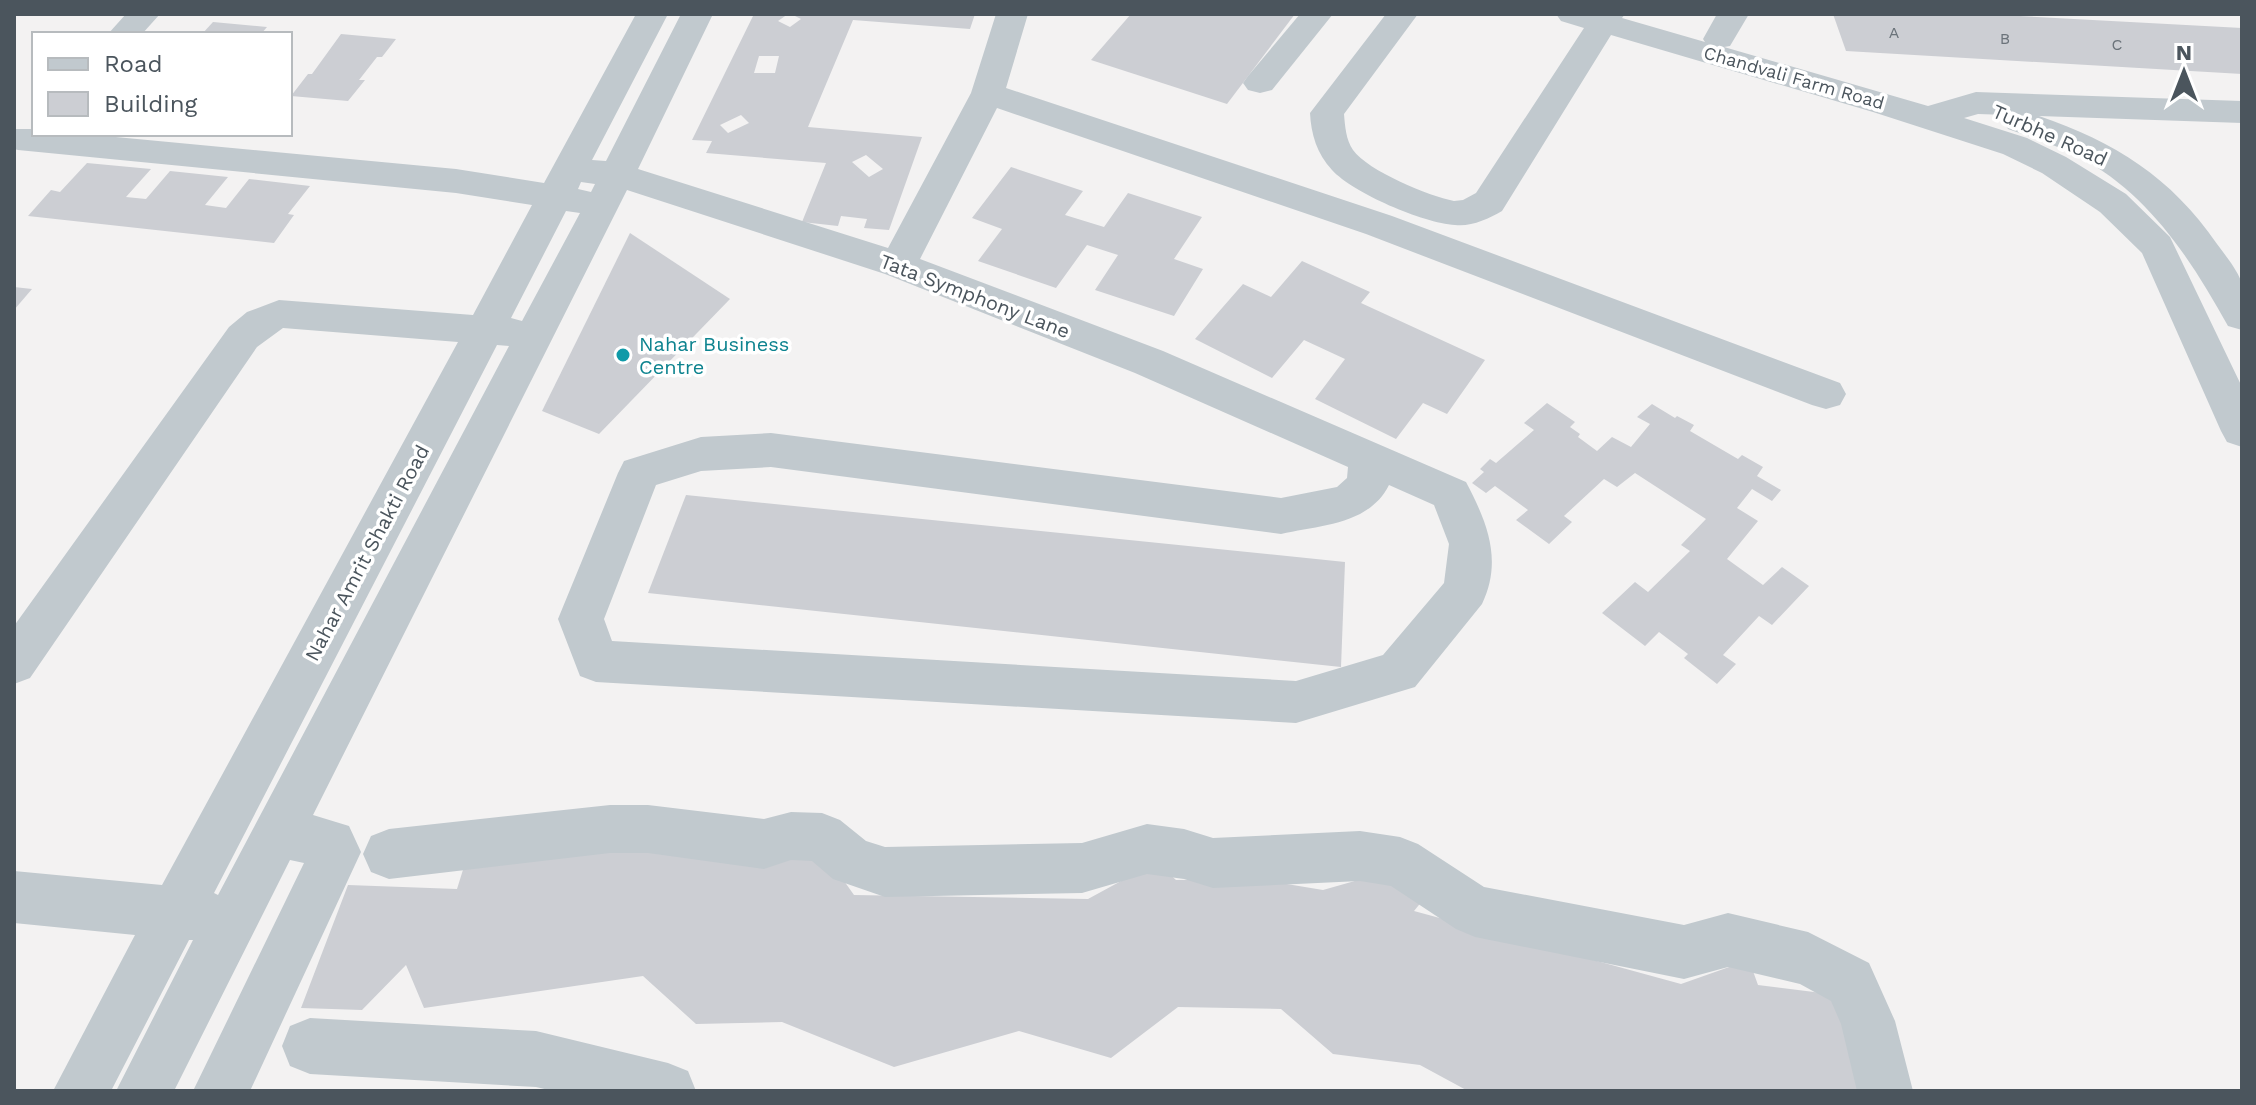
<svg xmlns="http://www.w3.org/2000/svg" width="2256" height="1105" font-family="'Work Sans',sans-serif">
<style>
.building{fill:#ccced3;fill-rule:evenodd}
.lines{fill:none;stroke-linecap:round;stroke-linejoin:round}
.minor{fill:#c1c9ce;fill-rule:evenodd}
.culture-dot{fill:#0f9aa8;stroke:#fff;stroke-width:3}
.labels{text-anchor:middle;stroke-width:7;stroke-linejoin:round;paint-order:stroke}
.number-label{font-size:16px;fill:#6b737a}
.far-street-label{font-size:18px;fill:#4b555d;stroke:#fff}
.street-label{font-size:20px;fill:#4b555d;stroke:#fff}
.culture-label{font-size:20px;fill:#0d838f;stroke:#fff;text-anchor:start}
</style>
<rect width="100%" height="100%" fill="#f3f2f2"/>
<g class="building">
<path d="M 754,14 L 788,14 L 778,21 L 790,27 L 801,19 L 791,14 L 975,14 L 970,29 L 853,20 L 808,127 L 922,137 L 889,230 L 864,228 L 867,219 L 841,216 L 838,226 L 802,222 L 826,163 L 706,153 L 712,141 L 692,140 ZM 759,56 L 779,56 L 775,73 L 754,73 ZM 741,115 L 749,123 L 728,133 L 720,125 ZM 866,155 L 883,169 L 869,177 L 852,162 Z"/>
<polygon points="1131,14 1295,14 1227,104 1091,60"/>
<polygon points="1833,14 1983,14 2242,28 2242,74 1846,51"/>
<polygon points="213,22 267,27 261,34 202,34"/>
<polygon points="341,34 396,39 382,57 377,57 359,80 365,80 348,101 291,96 308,74 312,74"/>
<polygon points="87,163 151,169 126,197 146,199 170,171 228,177 205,205 226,208 249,179 310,186 288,214 294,215 274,243 28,216 51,190 60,192"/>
<polygon points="1011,167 1083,191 1065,215 1104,227 1128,193 1202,217 1174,259 1203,269 1174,316 1095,290 1118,255 1087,245 1056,288 978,261 1002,229 972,218"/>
<polygon points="630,233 730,299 599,434 542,411"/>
<polygon points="1302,261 1370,292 1361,303 1485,360 1447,414 1423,403 1396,439 1315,399 1345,359 1304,340 1272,378 1195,339 1243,284 1271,297"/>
<polygon points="14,287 32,289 14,310"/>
<polygon points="1547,403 1575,422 1570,427 1580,434 1578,437 1597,451 1612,437 1631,447 1650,424 1637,417 1652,404 1675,418 1677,416 1694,425 1690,431 1738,459 1742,455 1763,467 1757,476 1781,490 1772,501 1752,489 1737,508 1758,521 1727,559 1763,585 1782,567 1809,586 1772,625 1759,616 1723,655 1736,664 1717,684 1684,658 1688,654 1659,632 1645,646 1602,613 1635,582 1648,592 1690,551 1681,545 1706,519 1635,473 1617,487 1604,479 1564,516 1572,522 1549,544 1516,520 1528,510 1495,486 1486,493 1472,483 1484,472 1480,469 1490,459 1496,463 1534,430 1524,423"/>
<polygon points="686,495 1345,562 1341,667 648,593"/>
<polygon points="600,842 802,848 827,857 854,895 1088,899 1156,862 1176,880 1257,879 1323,890 1383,873 1427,895 1414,911 1681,984 1749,960 1758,985 1846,996 1859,1091 1468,1091 1420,1065 1333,1054 1281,1009 1178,1007 1111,1058 1019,1031 894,1067 782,1022 696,1024 643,976 424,1008 406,965 362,1010 301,1008 348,885 457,889 467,857"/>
</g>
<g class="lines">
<g class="minor">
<polygon points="126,14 160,14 142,34 108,34"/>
<path d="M 636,14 L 668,14 L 592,160 L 606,161 L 681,14 L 713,14 L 638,169 L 888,248 L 971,93 L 996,14 L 1028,14 L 1006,88 L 1392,216 L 1840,383 L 1846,394 L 1840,405 L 1826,409 L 1812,405 L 1366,234 L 997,108 L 920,259 L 1163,351 L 1466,482 C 1487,522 1503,560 1482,604 L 1415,687 L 1296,723 L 596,682 L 580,676 L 558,619 L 618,473 L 624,461 L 701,437 L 771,433 L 1281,498 L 1337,487 L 1347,478 L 1348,467 L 1135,373 L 885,274 L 627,190 L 313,815 L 349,826 L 361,852 L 250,1091 L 193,1091 L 304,863 L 290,860 L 174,1091 L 116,1091 L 193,940 L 189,940 L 111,1091 L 53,1091 L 135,935 L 14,923 L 14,871 L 162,885 L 458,342 L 283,328 L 257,347 L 30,678 L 14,684 L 14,626 L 229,327 L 247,312 L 279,300 L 473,315 L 532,205 L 456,193 L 18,150 L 14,149 L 14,129 L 34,129 L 34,134 L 84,134 L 456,169 L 544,183 ZM 581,182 L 595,184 L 591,192 L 578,189 ZM 566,211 L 580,213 L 522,321 L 511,318 ZM 497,345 L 509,346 L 218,895 L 214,893 ZM 771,467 L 1281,534 C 1320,525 1369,525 1389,485 L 1434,505 L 1449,544 L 1444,583 L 1383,655 L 1296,681 L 612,641 L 604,619 L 656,485 L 701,471 Z"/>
<polygon points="1300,14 1333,14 1272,90 1260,93 1248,90 1243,83 1248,76"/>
<path d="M 1386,14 L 1418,14 L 1344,114 C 1345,126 1346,140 1353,150 C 1368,171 1429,196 1454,201 L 1463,200 L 1476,193 L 1584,28 L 1561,21 L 1556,14 L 1625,14 L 1622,18 L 1705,42 L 1703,39 L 1717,14 L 1749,14 L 1730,46 L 1724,47 L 1928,106 L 1976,92 L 2242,101 L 2242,123 L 2039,116 C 2115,142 2171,177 2217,244 C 2225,255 2236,268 2241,281 C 2246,294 2242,316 2242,330 L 2228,326 C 2190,258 2149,194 2078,156 C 2055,145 2031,137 2008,129 L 2003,121 L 2007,115 L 1978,114 L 1964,118 L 2027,138 L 2066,157 L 2126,194 L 2170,237 L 2242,387 L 2242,447 L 2227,442 L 2221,431 L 2142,253 L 2100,212 L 2042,173 L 2003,154 L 1873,112 L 1611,35 L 1502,211 C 1488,219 1471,227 1455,225 C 1423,223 1353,193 1332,170 C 1317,154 1311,134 1310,113 Z"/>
<polygon points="610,805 648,805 764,819 791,812 822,813 840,820 866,841 885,847 1082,843 1147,824 1184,829 1213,838 1360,831 1400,837 1418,844 1484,887 1684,925 1728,913 1808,932 1869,963 1895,1021 1913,1091 1857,1091 1841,1024 1831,1001 1800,984 1728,967 1684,979 1475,937 1456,929 1391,886 1360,881 1213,888 1184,879 1147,874 1082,893 885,897 833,879 812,861 791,860 764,869 648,853 610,853 389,879 371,872 363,854 371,836 389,829"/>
<polygon points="310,1018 536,1031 668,1063 688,1071 696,1091 553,1091 536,1087 310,1074 290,1066 282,1046 290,1026"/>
</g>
</g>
<circle class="culture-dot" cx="623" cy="355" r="8"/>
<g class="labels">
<g class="number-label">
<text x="1894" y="38">A</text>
<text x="2005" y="44">B</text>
<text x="2117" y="50">C</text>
</g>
<g class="far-street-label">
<text transform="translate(1794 78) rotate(16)" y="6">Chandvali Farm Road</text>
</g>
<g class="street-label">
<text transform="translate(2050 135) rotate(24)" y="7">Turbhe Road</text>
<text transform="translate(975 296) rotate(21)" y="7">Tata Symphony Lane</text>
<text transform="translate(367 553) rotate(-62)" y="7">Nahar Amrit Shakti Road</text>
</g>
<g class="culture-label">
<text x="639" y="351">Nahar Business<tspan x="639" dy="23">Centre</tspan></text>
</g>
</g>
<rect width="2256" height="1105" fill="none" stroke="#4b555d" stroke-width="32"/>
<rect x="32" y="32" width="260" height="104" fill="#ffffff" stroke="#b7bbbe" stroke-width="2"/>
<rect x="48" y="58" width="40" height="12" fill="#c1c9ce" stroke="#b7bbbe" stroke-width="2"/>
<text x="104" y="72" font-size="24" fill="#4b555d">Road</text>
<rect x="48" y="92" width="40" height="24" fill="#ccced3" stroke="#b7bbbe" stroke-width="2"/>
<text x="104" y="112" font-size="24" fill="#4b555d">Building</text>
<g transform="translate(2184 72)" stroke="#ffffff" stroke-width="6" paint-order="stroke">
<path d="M0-6L14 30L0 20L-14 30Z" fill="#4b555d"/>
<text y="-12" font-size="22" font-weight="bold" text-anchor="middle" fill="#4b555d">N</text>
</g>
</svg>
